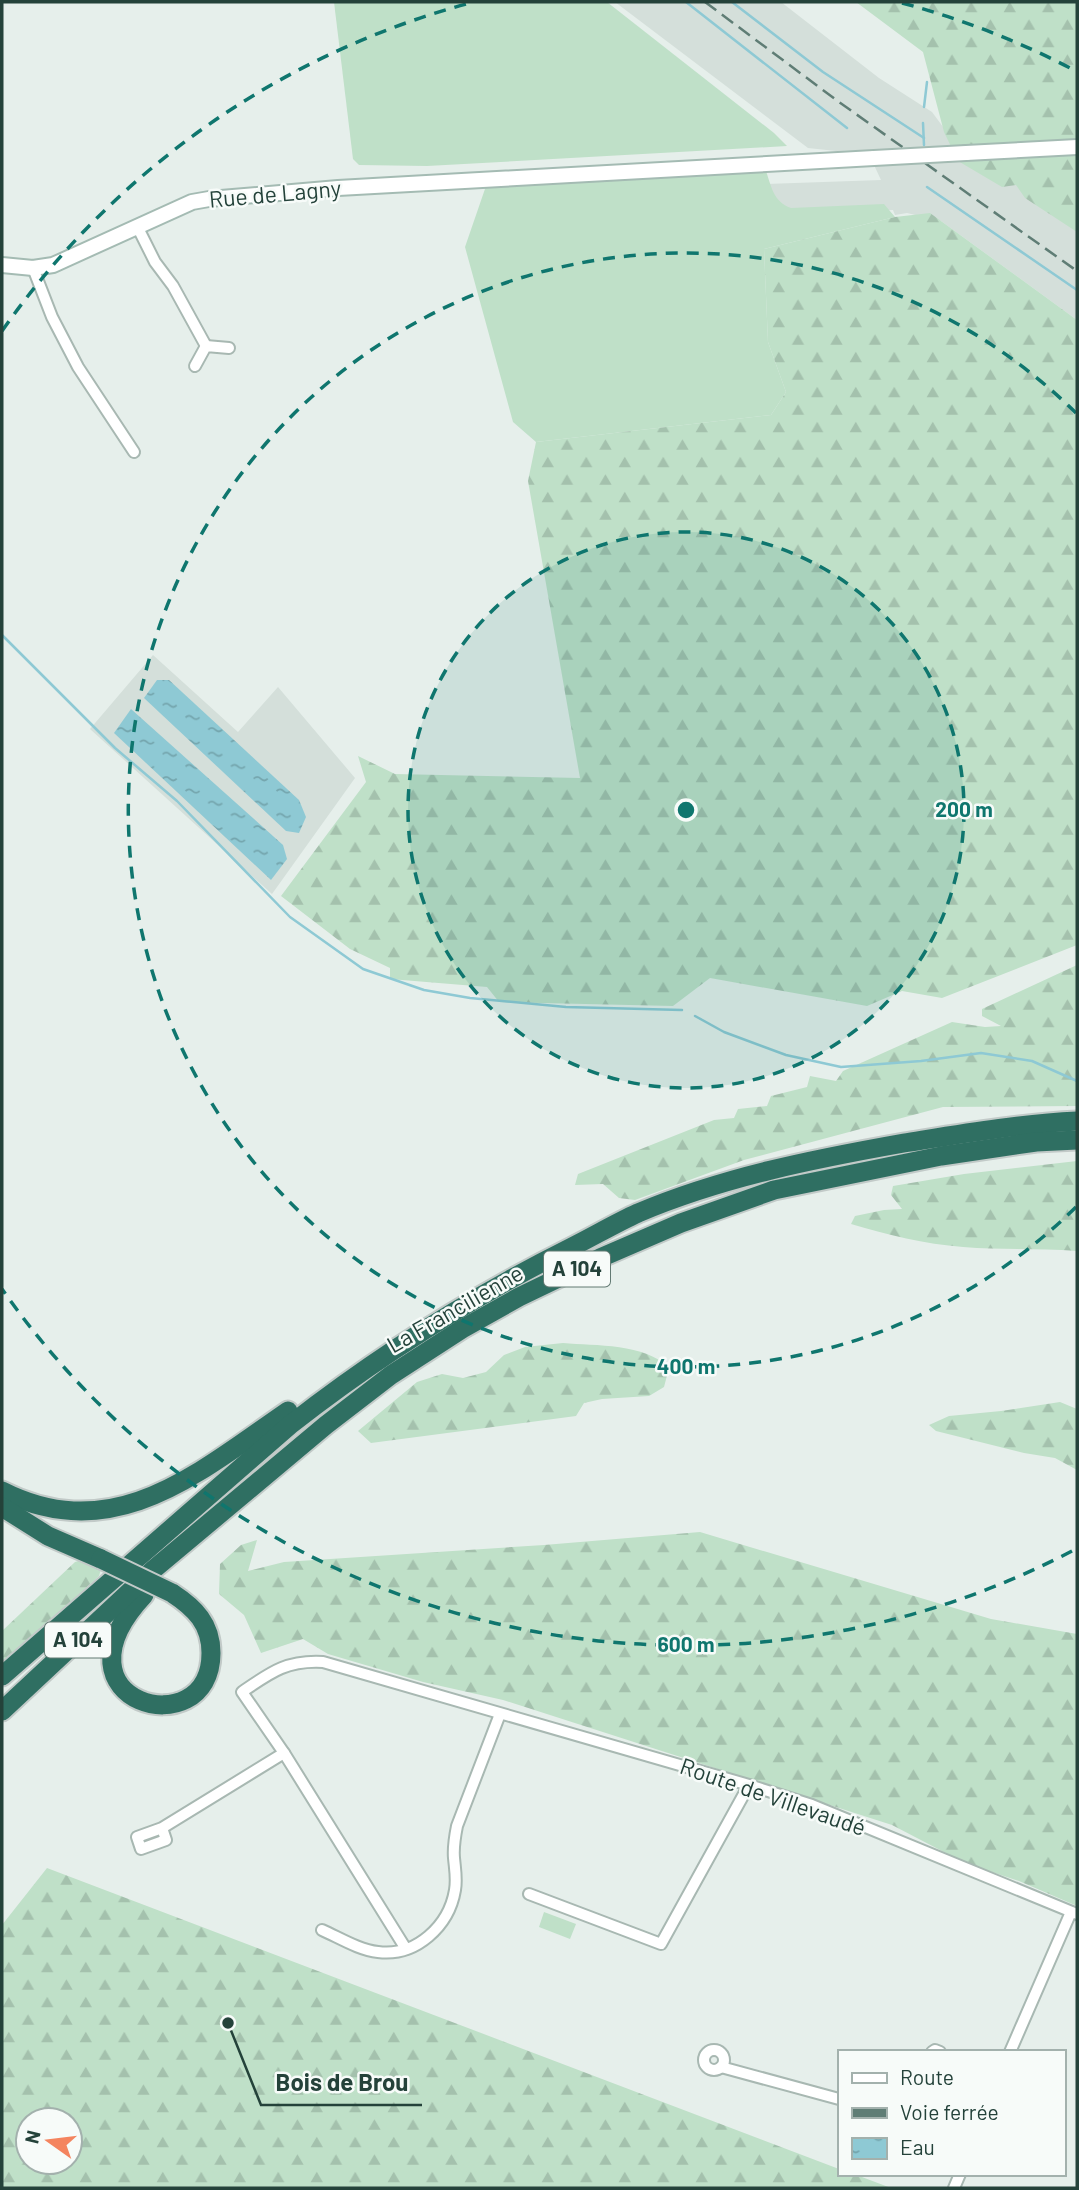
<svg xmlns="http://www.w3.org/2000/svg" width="1079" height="2190" font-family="Barlow,sans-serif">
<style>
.built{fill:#d4dfda}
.grass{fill:#bfe0c8}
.forest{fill:url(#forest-firs);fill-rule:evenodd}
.water{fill:url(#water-ripples)}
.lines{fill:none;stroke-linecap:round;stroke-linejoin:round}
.stream{stroke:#8ec9d4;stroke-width:2.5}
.minor-casing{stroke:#a8b8b2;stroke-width:14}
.secondary-casing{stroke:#a4bbb3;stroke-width:18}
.motorway-casing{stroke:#c2cac8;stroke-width:23}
.minor{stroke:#fff;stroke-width:10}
.secondary{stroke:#fff;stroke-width:14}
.motorway{stroke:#2f6f62;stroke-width:19}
.rail{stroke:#5f7d75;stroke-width:2.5;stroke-dasharray:14 7;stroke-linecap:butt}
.secondary-bridge-casing{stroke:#a4bbb3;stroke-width:18;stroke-linecap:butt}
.motorway-bridge-casing{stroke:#c2cac8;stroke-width:23;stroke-linecap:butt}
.secondary-bridge{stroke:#fff;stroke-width:14}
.motorway-bridge{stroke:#2f6f62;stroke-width:19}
.ring{fill:none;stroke:#0f766e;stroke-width:3.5;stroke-dasharray:12 9}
.labels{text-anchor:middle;stroke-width:5;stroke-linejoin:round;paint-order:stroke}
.shield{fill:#f7fbf9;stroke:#637a73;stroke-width:2}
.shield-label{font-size:21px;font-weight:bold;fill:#24423a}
.street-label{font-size:23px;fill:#24423a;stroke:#f7fbf9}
.centre{fill:#0f766e;stroke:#f7fbf9;stroke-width:3.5}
.ring-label{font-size:21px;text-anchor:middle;font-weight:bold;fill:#0f766e;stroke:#f7fbf9;stroke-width:5;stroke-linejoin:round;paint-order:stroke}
.leader{fill:none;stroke:#24423a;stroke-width:2.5}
.callout-dot{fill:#24423a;stroke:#f7fbf9;stroke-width:2.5}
.callout-label{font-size:24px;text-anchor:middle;font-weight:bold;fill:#24423a;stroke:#f7fbf9;stroke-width:5;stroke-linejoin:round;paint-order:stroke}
</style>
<defs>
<pattern id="forest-firs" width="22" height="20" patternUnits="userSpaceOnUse" patternTransform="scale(1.75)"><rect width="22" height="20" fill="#bfe0c8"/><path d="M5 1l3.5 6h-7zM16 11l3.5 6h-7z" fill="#a4c1ad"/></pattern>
<pattern id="water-ripples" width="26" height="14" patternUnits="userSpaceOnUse" patternTransform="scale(1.75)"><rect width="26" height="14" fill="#8ec9d4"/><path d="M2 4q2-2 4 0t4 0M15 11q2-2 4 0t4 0" fill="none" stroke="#74a5ad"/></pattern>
</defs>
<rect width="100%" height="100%" fill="#e6efeb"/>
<g class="built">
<polygon points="615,2 781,2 879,78 932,112 955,143 1018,180 1077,219 1077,320 941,221 907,213 895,215 893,210 776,215 766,184 881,180 867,150 836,151 808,148"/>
<polygon points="153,655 238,732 278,687 355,778 272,894 90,729"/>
</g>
<g class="grass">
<polygon points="334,2 607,2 774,133 787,146 427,166 359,165 353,159"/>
<path d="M 765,168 C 771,185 773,202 791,208 L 884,204 L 895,217 L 764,249 L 768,342 L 786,392 L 771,415 L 536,442 L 513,422 L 465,247 L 486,186 Z"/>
<polygon points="544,1912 576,1924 570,1939 539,1927"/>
</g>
<g class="forest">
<polygon points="856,2 1077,2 1077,232 1025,198 1016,185 1002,187 958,161 944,132 923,52"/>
<polygon points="930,213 1077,320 1077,945 942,998 902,991 867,1006 710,978 673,1006 499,1002 487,987 390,979 390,968 350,949 281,896 366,782 358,756 395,774 580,778 528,481 536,442 771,415 786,392 768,342 764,249 895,217"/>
<polygon points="1077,965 1077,1106 943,1107 744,1160 635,1200 619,1198 603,1184 575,1185 578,1174 714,1120 734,1118 738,1109 767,1106 771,1096 807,1087 810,1076 836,1081 843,1071 952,1022 985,1027 1001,1026 982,1016 982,1009"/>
<path d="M 1077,1161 L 1077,1251 C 1039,1248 1001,1250 963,1247 C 924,1244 888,1235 851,1224 L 855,1216 L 884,1210 L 902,1209 L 891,1195 L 893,1186 L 964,1174 Z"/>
<path d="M 563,1343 C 596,1346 645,1343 669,1368 L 664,1387 L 649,1396 L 602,1399 L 584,1403 L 576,1416 L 371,1443 L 358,1431 L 417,1382 L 442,1374 L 463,1378 L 486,1372 L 504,1355 L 525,1347 Z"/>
<polygon points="1060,1402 1077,1409 1077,1470 1055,1458 1024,1453 936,1431 929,1425 949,1416 1001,1411"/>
<polygon points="700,1532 991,1619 1077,1634 1077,1906 1019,1881 965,1863 892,1825 503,1700 423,1682 328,1654 303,1639 261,1653 244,1615 219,1594 220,1564 241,1545 257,1540 248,1571 284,1562 544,1545"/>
<polygon points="85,1559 102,1566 99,1576 2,1665 2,1631 75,1562"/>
<path d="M 47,1868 L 839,2169 L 839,2174 L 854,2174 L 891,2188 L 2,2188 L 2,1925 ZM 28,2120 L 70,2120 L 70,2162 L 28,2162 Z"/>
</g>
<g class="water">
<polygon points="157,680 169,680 299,800 306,817 299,833 286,831 144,698"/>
<polygon points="131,709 283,845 287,859 271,880 114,733"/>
</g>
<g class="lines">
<g class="stream">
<polyline points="686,2 847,128"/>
<polyline points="732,2 823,72 924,138"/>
<polyline points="924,107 927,82"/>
<polyline points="923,123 924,145"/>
<polyline points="927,187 1077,290"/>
<polyline points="2,635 115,748 177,801 290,917 363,969 424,990 470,998 566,1007 682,1010"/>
<polyline points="695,1016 724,1032 786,1055 841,1067 921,1061 981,1053 1032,1061 1077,1081"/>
</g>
<g class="minor-casing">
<g id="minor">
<polyline points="137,226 155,262 173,286 206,346"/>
<polyline points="33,268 52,317 78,367 134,452"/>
<polyline points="195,366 206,346 229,348"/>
<polyline points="162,1828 166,1840 141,1849 137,1837 162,1828 284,1753"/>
<polyline points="529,1894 661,1944 749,1785"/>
<path d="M 322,1930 C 340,1938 359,1950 378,1952 C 416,1957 449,1926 455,1890 C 457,1879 455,1869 454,1858 C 453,1847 455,1836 457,1826 L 500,1714"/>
<path d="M 406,1949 L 284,1753 L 242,1692 C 271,1672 287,1660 323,1662 L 749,1785 L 812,1805 L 1077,1914"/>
<circle cx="714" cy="2060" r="10"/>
<polyline points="932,2052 935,2050 940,2052"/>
<polyline points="1010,2052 1071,1912"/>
<polyline points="721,2067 839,2099"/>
<polyline points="954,2188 960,2174"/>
</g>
</g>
<g class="secondary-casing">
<g id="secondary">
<polyline points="966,153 1077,147"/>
<polyline points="2,265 33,268 53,265 192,202 209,199 338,188 874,158"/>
</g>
</g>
<g class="motorway-casing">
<g id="motorway">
<path d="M 2,1491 C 114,1548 199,1472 288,1411"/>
<polyline points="2,1507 48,1536 101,1559"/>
<path d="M 144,1595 C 43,1703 211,1748 211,1653 C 211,1624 195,1608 172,1593"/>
<path d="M 2,1676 L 290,1425 C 378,1356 472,1297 572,1247 C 594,1236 616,1223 638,1213 C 723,1177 814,1159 904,1143 C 961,1134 1019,1124 1077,1121"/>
<polyline points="2,1711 154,1569 326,1425 391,1375 462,1329 519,1297 600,1258 681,1223 774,1190 941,1156 1036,1142 1077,1140"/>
</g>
</g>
<use href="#minor" class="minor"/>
<use href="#secondary" class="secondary"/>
<use href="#motorway" class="motorway"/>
<polyline class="rail" points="705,2 839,102 1077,271"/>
<g class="secondary-bridge-casing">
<polyline id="secondary-bridge" points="874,158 966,153"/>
</g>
<g class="motorway-bridge-casing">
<polyline id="motorway-bridge" points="101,1559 172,1593"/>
</g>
<use href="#secondary-bridge" class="secondary-bridge"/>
<use href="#motorway-bridge" class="motorway-bridge"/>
</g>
<circle cx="686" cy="810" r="278" fill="#0f766e" fill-opacity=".12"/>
<g class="ring">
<circle cx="686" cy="810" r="278"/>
<path d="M1076 1207A557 557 0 1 1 1076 413"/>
<path d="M1072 1551A835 835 0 0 1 2 1289M2 331A835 835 0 0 1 470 3M902 3A835 835 0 0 1 1072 69"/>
</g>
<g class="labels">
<g class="shield">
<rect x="544" y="1251.5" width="66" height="35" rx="5"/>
<rect x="45" y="1622.5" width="66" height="35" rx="5"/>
</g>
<g class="shield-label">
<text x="577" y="1276">A 104</text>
<text x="78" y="1647">A 104</text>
</g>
<g class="street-label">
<text transform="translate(275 194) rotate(-5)" y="8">Rue de Lagny</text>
<text transform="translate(455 1309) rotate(-30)" y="8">La Francilienne</text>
<text transform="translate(773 1797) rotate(19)" y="8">Route de Villevaudé</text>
</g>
</g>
<circle cx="686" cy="810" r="10" class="centre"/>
<g class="ring-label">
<text x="964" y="817">200 m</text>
<text x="686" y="1374">400 m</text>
<text x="686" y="1652">600 m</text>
</g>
<path class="leader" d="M228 2023L261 2105H422"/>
<circle class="callout-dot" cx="228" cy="2023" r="7"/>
<g class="callout-label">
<text x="342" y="2091">Bois de Brou</text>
</g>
<rect width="1079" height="2190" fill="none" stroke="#24423a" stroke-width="7"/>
<rect x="838" y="2050" width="228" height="126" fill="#f7fbf9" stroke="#a3b1ad" stroke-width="2"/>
<rect x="852" y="2073" width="35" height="10" fill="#ffffff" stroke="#a3b1ad" stroke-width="2"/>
<text x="900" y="2085" font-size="21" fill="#24423a">Route</text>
<rect x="852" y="2108" width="35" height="10" fill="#5f7d75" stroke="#a3b1ad" stroke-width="2"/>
<text x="900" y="2120" font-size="21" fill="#24423a">Voie ferrée</text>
<rect x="852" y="2138" width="35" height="21" fill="url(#water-ripples)" stroke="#a3b1ad" stroke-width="2"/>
<text x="900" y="2155" font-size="21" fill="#24423a">Eau</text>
<g transform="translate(49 2141) rotate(284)"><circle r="33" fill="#f7fbf9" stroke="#a3b1ad" stroke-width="2"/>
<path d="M0-5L12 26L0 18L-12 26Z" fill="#f4845f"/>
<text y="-10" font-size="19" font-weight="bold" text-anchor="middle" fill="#24423a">N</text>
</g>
</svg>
